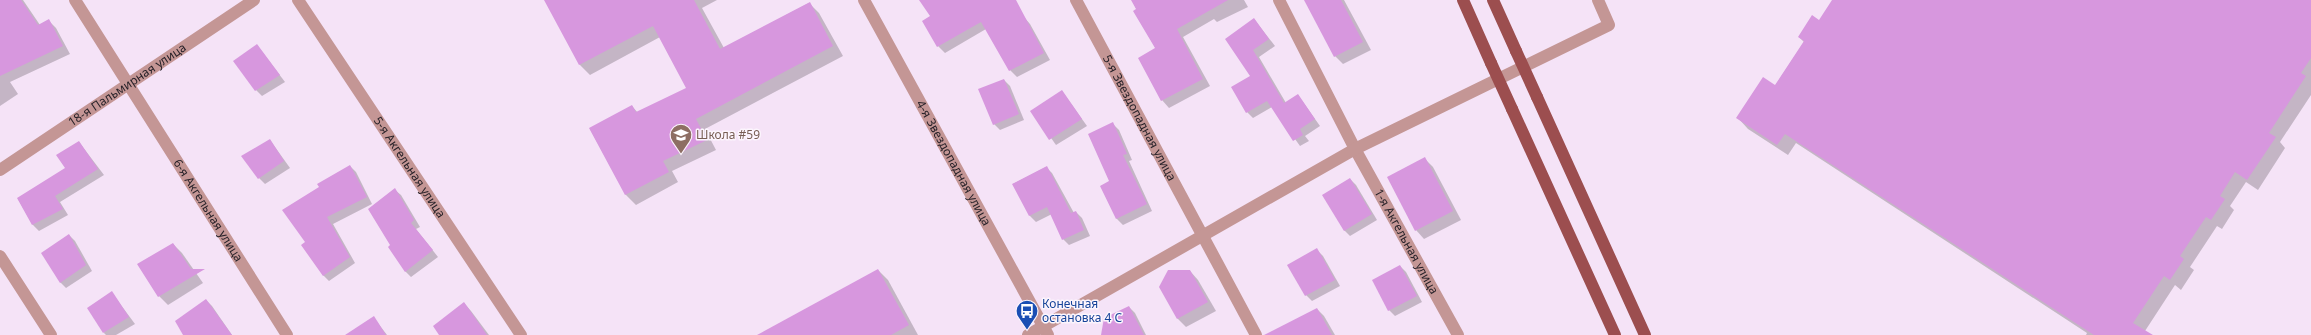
<svg xmlns="http://www.w3.org/2000/svg" width="2311" height="335" font-family="'Noto Sans',sans-serif">
<style>
.shadow{fill:#0003}
.building{fill:#d797de}
.lines{fill:none;stroke-linecap:round;stroke-linejoin:round}
.minor{stroke:#c49695;stroke-width:12}
.major{stroke:#9c4e4f;stroke-width:12}
.major-bridge{stroke:#9c4e4f;stroke-width:12}
.labels{text-anchor:middle;stroke-width:3;stroke-linejoin:round;paint-order:stroke}
.street-label{font-size:12px;fill:#282229;stroke:#fcf5fd}
.education-label{font-size:12px;fill:#785e54;stroke:#fcf5fd;text-anchor:start}
.transit-label{font-size:12px;fill:#164399;stroke:#fcf5fd;text-anchor:start}
</style>
<rect width="100%" height="100%" fill="#f5e3f7"/>
<g class="shadow">
<polygon points="0,0 23,0 40,25 48,20 56,28 70,54 10,82 18,94 0,106"/>
<polygon points="546,0 717,0 702,8 724,48 809,3 819,13 843,56 705,129 716,150 672,171 678,182 636,205 626,195 590,129 632,106 638,113 688,88 660,37 590,75 580,65"/>
<polygon points="920,0 1015,0 1024,17 1030,24 1050,60 1017,77 1010,70 986,29 945,53 938,46 931,16"/>
<polygon points="1132,0 1244,0 1248,7 1217,22 1214,19 1183,37 1210,86 1169,108 1162,100 1156,49"/>
<polygon points="1305,0 1344,0 1371,50 1343,64 1335,56"/>
<polygon points="1833,0 2311,0 2311,95 2280,142 2285,148 2258,190 2246,182 2230,206 2234,210 2222,229 2217,226 2190,267 2194,270 2181,290 2175,285 2145,331 2149,335 2086,335 2087,333 1796,143 1788,155 1748,129 1738,118 1775,86 1804,42 1799,37 1820,21"/>
<polygon points="1254,19 1275,46 1259,57 1286,103 1298,95 1320,126 1305,136 1309,141 1300,146 1272,107 1253,118 1247,112 1252,76"/>
<polygon points="257,45 285,82 262,96 256,90"/>
<polygon points="1004,80 1010,86 1024,120 1000,130 994,124"/>
<polygon points="1062,91 1087,126 1056,145 1032,111"/>
<polygon points="1113,124 1119,130 1132,160 1129,161 1152,211 1123,225 1117,219 1101,186 1111,182"/>
<polygon points="270,140 290,168 265,184 259,178"/>
<polygon points="79,142 104,175 60,202 68,215 39,231 33,225 18,199 67,168"/>
<polygon points="1425,159 1433,167 1461,220 1424,239 1416,230"/>
<polygon points="350,166 356,172 372,204 333,224 355,263 329,281 323,275 307,243 320,188"/>
<polygon points="1046,167 1052,173 1074,213 1076,212 1082,218 1090,236 1069,245 1063,239 1052,214 1036,222 1030,216 1013,184"/>
<polygon points="1350,179 1356,185 1377,220 1350,236 1344,230"/>
<polygon points="395,190 401,195 420,227 416,229 438,257 411,277 405,271 391,246"/>
<polygon points="69,235 75,241 92,271 66,288 60,282"/>
<polygon points="173,244 182,253 203,283 168,305 159,296"/>
<polygon points="1317,250 1323,256 1340,286 1312,301 1306,295"/>
<polygon points="1400,266 1406,272 1422,302 1395,316 1389,310"/>
<polygon points="878,270 888,280 918,335 759,335"/>
<polygon points="1190,271 1198,280 1216,311 1186,327 1178,319 1161,287"/>
<polygon points="112,293 135,324 116,335 106,335 104,333"/>
<polygon points="206,300 212,306 232,335 184,335"/>
<polygon points="464,303 471,311 489,335 440,335"/>
<polygon points="1129,307 1135,313 1146,335 1102,335"/>
<polygon points="1317,309 1324,316 1335,335 1286,335"/>
<polygon points="374,318 387,335 347,335"/>
</g>
<g class="building">
<polygon points="0,0 21,0 38,25 49,19 63,46 0,76"/>
<polygon points="544,0 694,0 720,49 810,2 833,46 696,119 707,140 663,161 669,172 625,195 589,128 632,105 636,112 686,88 653,26 579,65"/>
<polygon points="919,0 1016,0 1044,53 1009,71 981,22 937,47 922,21 930,16"/>
<polygon points="1131,0 1228,0 1177,29 1203,79 1161,101 1138,58 1155,48 1133,11 1136,9"/>
<polygon points="1304,0 1341,0 1363,42 1334,57"/>
<polygon points="1832,0 2311,0 2311,58 2301,73 2306,76 2269,133 2276,137 2247,180 2235,172 2220,196 2225,199 2211,220 2206,217 2180,256 2184,259 2170,280 2164,276 2133,323 2153,335 2094,335 1785,134 1777,145 1736,118 1763,77 1775,85 1804,41 1798,37 1812,15 1819,20"/>
<polygon points="1254,18 1269,39 1253,50 1284,103 1298,94 1315,119 1300,129 1303,135 1293,141 1267,101 1246,113 1231,87 1250,76 1225,39"/>
<polygon points="257,44 280,75 255,91 233,61"/>
<polygon points="1004,79 1019,114 993,125 978,89"/>
<polygon points="1062,90 1082,119 1049,140 1030,111"/>
<polygon points="1113,122 1127,154 1123,155 1147,204 1116,219 1100,186 1109,181 1088,134"/>
<polygon points="270,139 284,161 258,179 241,156"/>
<polygon points="79,141 98,169 55,196 63,209 32,225 17,198 65,168 56,155"/>
<polygon points="1425,157 1453,211 1415,231 1387,177"/>
<polygon points="350,165 367,197 327,217 350,257 323,276 301,245 305,242 282,210 319,187 317,184"/>
<polygon points="1047,166 1071,213 1076,211 1084,230 1062,240 1047,207 1029,216 1012,184"/>
<polygon points="1350,178 1372,214 1344,231 1322,195"/>
<polygon points="395,188 414,220 411,223 433,250 405,272 388,247 390,245 368,209"/>
<polygon points="69,234 86,265 60,283 41,253"/>
<polygon points="173,243 191,269 205,269 158,297 137,264"/>
<polygon points="1317,248 1335,280 1305,296 1287,265"/>
<polygon points="1400,265 1417,296 1388,311 1372,280"/>
<polygon points="878,269 909,325 891,335 757,335"/>
<polygon points="1168,270 1190,270 1208,302 1177,319 1159,287"/>
<polygon points="112,291 129,317 103,333 87,308"/>
<polygon points="206,299 232,335 183,335 175,321"/>
<polygon points="464,302 487,335 439,335 433,326"/>
<polygon points="1129,306 1144,335 1101,335 1104,318"/>
<polygon points="1317,308 1332,335 1264,335"/>
<polygon points="374,316 386,335 345,335"/>
</g>
<g class="lines">
<g class="minor">
<path id="s1" d="M 75,0 L 287,335"/>
<path id="s2" d="M 298,0 L 521,335"/>
<path id="s3" d="M 864,0 L 1048,335"/>
<path id="s4" d="M 1076,0 L 1256,335"/>
<path id="s5" d="M 1279,0 L 1355,149 L 1458,335"/>
<path id="s6" d="M 0,170 L 254,0"/>
<polyline points="0,256 51,335"/>
<polyline points="1028,335 1355,149 1609,25 1598,0"/>
</g>
<g class="major">
<polyline points="1463,0 1491,63"/>
<polyline points="1493,0 1516,51"/>
<polyline points="1537,97 1645,335"/>
<polyline points="1512,109 1615,335"/>
</g>
<g class="major-bridge">
<polyline points="1516,51 1537,97"/>
<polyline points="1491,63 1512,109"/>
</g>
</g>
<defs>
<g id="school-pin" transform="scale(1.15)"><path d="M0 17L-7.5 6A9.5 9.5 0 1 1 7.5 6Z" fill="#8d6e63" stroke="#fcf5fd"/><path d="M0-5L7-2L0 1L-7-2ZM-4 1L0 2.5L4 1V4Q0 6-4 4Z" fill="#fff"/></g>
<g id="bus-pin" transform="scale(1.15)"><path d="M0 17L-7.5 6A9.5 9.5 0 1 1 7.5 6Z" fill="#1a4fb4" stroke="#fcf5fd"/><path d="M-5-6H5V4H4V6H2V4H-2V6H-4V4H-5ZM-3.5-4V0h7V-4ZM-3.5 1.2v1.5H-2V1.2ZM2 1.2v1.5H3.5V1.2Z" fill="#fff"/></g>
</defs>
<g fill-rule="evenodd">
<use href="#school-pin" x="681" y="135"/>
<use href="#bus-pin" x="1027" y="311"/>
</g>
<g class="labels">
<g class="street-label">
<text dy="4" stroke="none"><textPath href="#s6" startOffset="153">18-я Пальмирная улица</textPath></text>
<text dy="4" stroke="none"><textPath href="#s4" startOffset="134">5-я Звездопадная улица</textPath></text>
<text dy="4" stroke="none"><textPath href="#s3" startOffset="186">4-я Звездопадная улица</textPath></text>
<text dy="4" stroke="none"><textPath href="#s2" startOffset="201">5-я Акгельная улица</textPath></text>
<text dy="4" stroke="none"><textPath href="#s1" startOffset="249">6-я Акгельная улица</textPath></text>
<text dy="4" stroke="none"><textPath href="#s5" startOffset="273">1-я Акгельная улица</textPath></text>
</g>
<g class="education-label">
<text x="696" y="139">Школа #59</text>
</g>
<g class="transit-label">
<text x="1042" y="308">Конечная<tspan x="1042" dy="14">остановка 4 С</tspan></text>
</g>
</g>
</svg>
